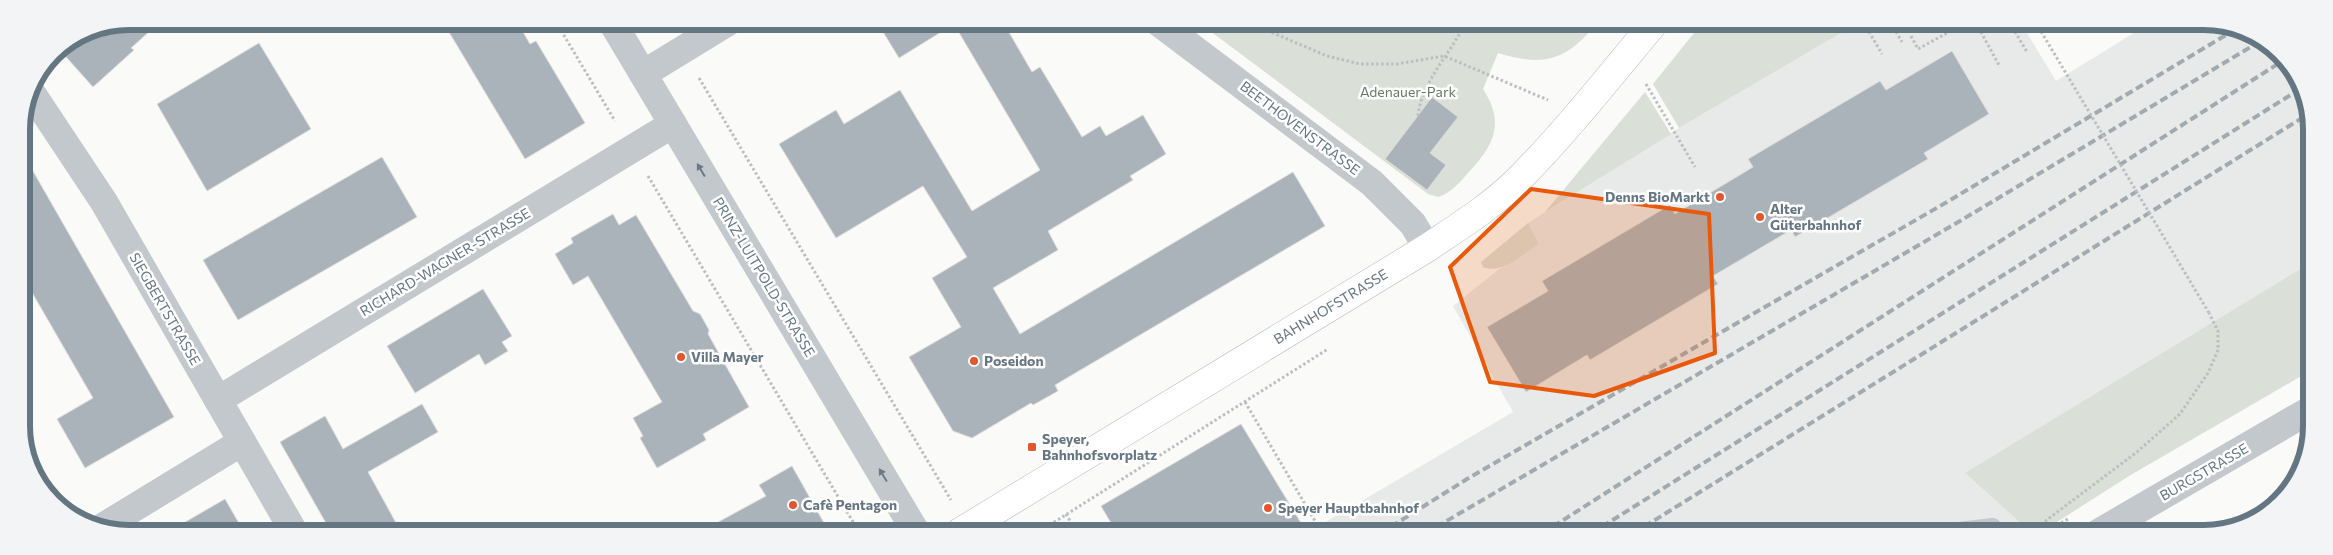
<svg xmlns="http://www.w3.org/2000/svg" width="2333" height="555" font-family="Commissioner,sans-serif">
<style>
.built{fill:#e8e9e9}
.green{fill:#dadfd7}
.building{fill:#aab3b9;stroke:#dcdcda}
.lines{fill:none;stroke-linecap:round;stroke-linejoin:round}
.secondary-casing{stroke:#b3babf;stroke-width:29}
.path{stroke:#bbbfc2;stroke-width:3;stroke-dasharray:2.5 2.5;stroke-linecap:butt}
.lane{stroke:#c3c8cc;stroke-width:20}
.street{stroke:#c3c8cc;stroke-width:28}
.secondary{stroke:#fff;stroke-width:28}
.rail{stroke:#a2aab0;stroke-width:4;stroke-dasharray:8 4;stroke-linecap:butt}
.path-bridge{stroke:#bbbfc2;stroke-width:3;stroke-dasharray:2.5 2.5;stroke-linecap:butt}
.oneway{fill:#6a7a87}
.marked{fill:#e8590c;fill-opacity:0.2;stroke:#e8590c;stroke-width:4;stroke-linejoin:round}
.poi-dot{fill:#e4572e;stroke:#fff;stroke-width:2}
.labels{text-anchor:middle;stroke-width:5;stroke-linejoin:round;paint-order:stroke}
.park-label{font-size:14px;fill:#687a64;stroke:#fff}
.street-label{font-size:14px;fill:#657683;stroke:#fff}
.poi-label{font-size:14px;font-weight:bold;fill:#657683;stroke:#fff;text-anchor:start}
.rim{fill:none;stroke:#657683;stroke-width:6}
</style>
<rect width="100%" height="100%" fill="#fafaf8"/>
<polygon class="built" points="1851,23 2021,23 2056,81 2150,23 2225,23 2280,53 2310,108 2310,263 1966,474 2025,527 2016,533 1307,533 1513,412 1453,306 1498,270 1539,244 1528,223 1679,128 1853,26"/>
<g class="green">
<path d="M 1198,22 L 1597,23 C 1566,61 1544,67 1498,53 L 1483,89 C 1506,124 1493,146 1468,173 C 1459,183 1451,193 1438,197 L 1428,194 Z"/>
<polygon points="1702,23 1851,23 1853,26 1679,128 1653,84"/>
<polygon points="1645,92 1671,134 1545,212"/>
<path d="M 1528,223 L 1539,244 C 1523,254 1502,275 1483,267 L 1481,262 Z"/>
<polygon points="2310,263 2310,371 2129,476 2049,527 2025,527 1965,473"/>
</g>
<g class="building">
<polygon points="129,21 161,21 131,48 134,50 93,87 59,49 88,29"/>
<polygon points="443,22 517,22 530,44 536,41 585,123 525,159"/>
<polygon points="877,22 1003,22 1032,72 1040,67 1082,137 1100,126 1106,136 1143,115 1166,154 1130,176 1133,180 1048,231 1058,250 993,288 1020,334 1293,172 1325,226 1055,385 1058,391 1033,405 1031,403 972,438 953,431 909,357 961,327 932,278 967,257 923,186 836,238 779,144 836,110 844,124 900,90 972,211 1040,170 954,24 899,58"/>
<polygon points="259,43 311,129 207,191 157,104"/>
<polygon points="1952,51 1989,114 1924,153 1928,159 1795,237 1791,230 1713,276 1718,284 1590,360 1587,355 1526,392 1487,327 1548,291 1542,281 1670,205 1675,214 1753,167 1748,159 1880,81 1886,90"/>
<polygon points="1432,97 1458,117 1430,153 1446,165 1427,190 1385,159"/>
<polygon points="22,152 174,417 85,468 57,419 93,398 22,275"/>
<polygon points="382,157 417,217 238,320 203,260"/>
<polygon points="613,214 619,225 636,215 693,311 700,314 709,330 708,334 749,407 703,434 706,440 657,468 640,438 643,436 633,418 662,402 588,276 573,285 555,254 573,243 571,238"/>
<polygon points="483,289 512,336 502,342 508,351 485,365 479,354 415,393 387,346"/>
<polygon points="422,404 438,432 368,472 401,532 331,532 280,442 325,416 343,449"/>
<polygon points="1241,424 1307,533 1117,533 1101,506"/>
<polygon points="792,466 829,532 700,532 766,496 759,485"/>
<polygon points="225,499 244,532 168,532"/>
</g>
<g class="lines">
<g class="secondary-casing">
<g id="secondary">
<path id="s1" d="M 960,532 L 1427,248 C 1458,227 1489,208 1516,182 C 1565,133 1610,76 1654,23"/>
</g>
</g>
<g class="path">
<polyline points="556,22 615,121"/>
<polyline points="1255,22 1266,30 1327,56 1360,64 1397,64 1444,56 1548,100"/>
<polyline points="1864,23 1882,54"/>
<polyline points="1891,23 1902,42"/>
<polyline points="1976,23 2000,67"/>
<polyline points="2010,23 2027,52"/>
<polyline points="1911,36 1918,49 1965,23"/>
<polyline points="699,78 951,500"/>
<polyline points="1646,84 1695,167"/>
<path d="M 1418,116 C 1422,80 1451,54 1465,23"/>
<polyline points="648,176 859,532"/>
<polyline points="1245,402 1322,533"/>
<polyline points="1066,514 1077,533"/>
<polyline points="1037,533 1328,349"/>
<polyline points="2044,533 2068,519"/>
<polyline points="2044,533 2040,525 2137,452 2180,414 2208,373 2218,350 2218,331 2209,313"/>
</g>
<polyline class="lane" points="1951,533 1992,528 1996,533"/>
<g class="street">
<polyline points="612,22 916,532"/>
<polyline points="1158,22 1372,183 1413,224 1427,248"/>
<polyline points="643,74 728,22"/>
<polyline points="29,89 104,202 294,532"/>
<polyline points="218,400 673,124"/>
<polyline points="101,528 242,442"/>
<polyline points="2098,533 2310,410"/>
</g>
<use href="#secondary" class="secondary"/>
<g class="rail">
<polyline points="1381,533 1467,479 1947,202 2236,29"/>
<polyline points="1426,533 1960,221 2259,42"/>
<polyline points="1543,533 2284,60"/>
<polyline points="1592,533 2300,89"/>
<polyline points="1634,533 2310,113"/>
</g>
<polyline class="path-bridge" points="2036,23 2209,313"/>
</g>
<defs><path id="oneway-solid" d="M-6-.8H1V-3.2L6.5 0L1 3.2V.8H-6Z" transform="scale(1.25)"/></defs>
<g class="oneway">
<use href="#oneway-solid" transform="translate(701 170) rotate(-121)"/>
<use href="#oneway-solid" transform="translate(883 475) rotate(-121)"/>
</g>
<path class="marked" d="M 1531,189 L 1709,214 L 1715,353 L 1594,396 L 1490,382 L 1450,267 Z"/>
<g class="poi-dot">
<circle cx="1720" cy="197" r="5"/>
<circle cx="1760" cy="217" r="5"/>
<circle cx="681" cy="357" r="5"/>
<circle cx="974" cy="361" r="5"/>
<rect x="1027" y="442" width="10" height="10" rx="2.5"/>
<circle cx="793" cy="505" r="5"/>
<circle cx="1268" cy="508" r="5"/>
</g>
<g class="labels">
<g class="park-label">
<text x="1408" y="97">Adenauer-Park</text>
</g>
<g class="street-label">
<text transform="translate(1300 128) rotate(37)" y="5">BEETHOVENSTRASSE</text>
<text transform="translate(445 262) rotate(-31)" y="5">RICHARD-WAGNER-STRASSE</text>
<text transform="translate(764 277) rotate(59)" y="5">PRINZ-LUITPOLD-STRASSE</text>
<text dy="5" stroke="none"><textPath href="#s1" startOffset="434">BAHNHOFSTRASSE</textPath></text>
<text transform="translate(165 309) rotate(60)" y="5">SIEGBERTSTRASSE</text>
<text transform="translate(2204 472) rotate(-30)" y="5">BURGSTRASSE</text>
</g>
<g class="poi-label">
<text x="1710" y="202" text-anchor="end">Denns BioMarkt</text>
<text x="1770" y="214">Alter<tspan x="1770" dy="16">Güterbahnhof</tspan></text>
<text x="691" y="362">Villa Mayer</text>
<text x="984" y="366">Poseidon</text>
<text x="1042" y="444">Speyer,<tspan x="1042" dy="16">Bahnhofsvorplatz</tspan></text>
<text x="803" y="510">Cafè Pentagon</text>
<text x="1278" y="513">Speyer Hauptbahnhof</text>
</g>
</g>
<path d="M0 0H2333V555H0ZM129 30H2204A99 99 0 0 1 2303 129V426A99 99 0 0 1 2204 525H129A99 99 0 0 1 30 426V129A99 99 0 0 1 129 30Z" fill="#f3f4f5" fill-rule="evenodd"/>
<path class="rim" d="M129 30H2204A99 99 0 0 1 2303 129V426A99 99 0 0 1 2204 525H129A99 99 0 0 1 30 426V129A99 99 0 0 1 129 30Z"/>
</svg>
